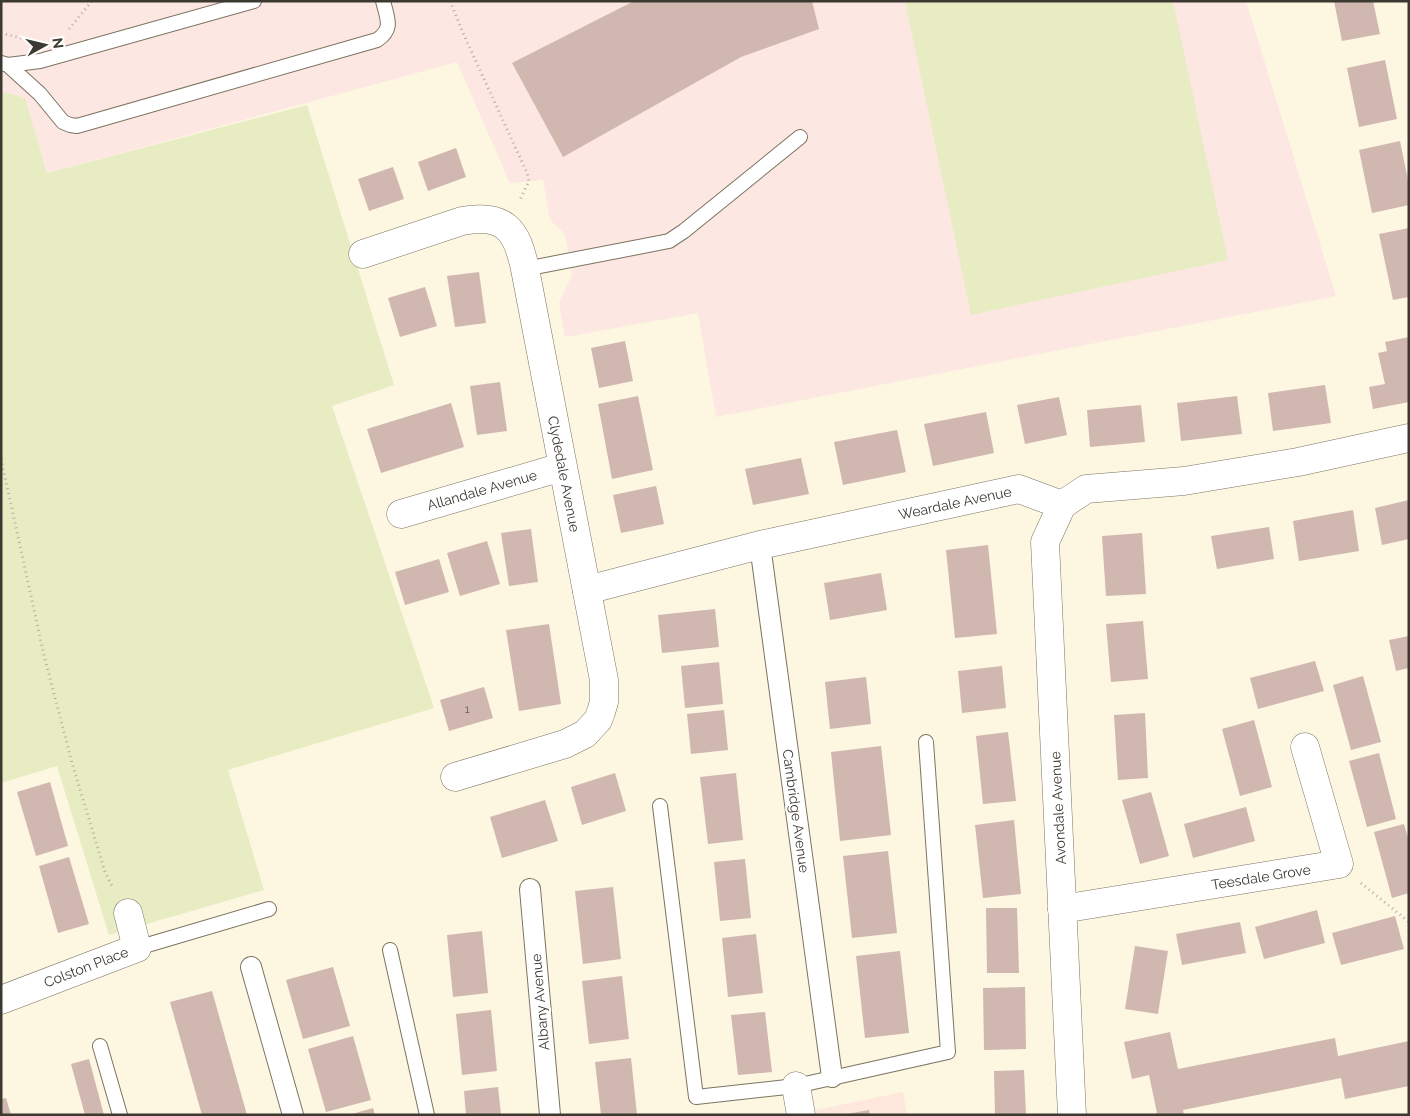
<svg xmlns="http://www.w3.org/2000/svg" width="1410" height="1116" font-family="Raleway,sans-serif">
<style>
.commercial{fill:#fee7dc}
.education{fill:#fce7e2}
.green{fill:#e8ecc3}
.building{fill:#d0b8b1}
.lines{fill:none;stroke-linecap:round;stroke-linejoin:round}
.service-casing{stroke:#7b7461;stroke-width:16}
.pedestrian-casing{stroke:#7b7461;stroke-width:22}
.minor-casing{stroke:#7b7461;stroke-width:29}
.path{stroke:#b5b09f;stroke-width:3;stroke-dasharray:1 4;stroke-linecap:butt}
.service{stroke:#fff;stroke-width:14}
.pedestrian{stroke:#fff;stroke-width:20}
.minor{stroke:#fff;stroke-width:28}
.labels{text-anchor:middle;stroke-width:4.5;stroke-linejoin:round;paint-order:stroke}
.number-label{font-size:11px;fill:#605950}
.street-label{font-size:14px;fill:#3b3930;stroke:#fff}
</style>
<rect width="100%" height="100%" fill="#fdf6e1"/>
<polygon class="commercial" points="903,1092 907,1115 792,1115"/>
<polygon class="education" points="1,1 1246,1 1336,296 716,417 698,313 565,337 559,303 572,275 565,234 550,220 543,180 510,183 457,62 47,173 25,99 1,91"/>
<g class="green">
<polygon points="905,1 1173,1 1228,260 971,315"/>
<polygon points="1,91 25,98 47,173 307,105 394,385 332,406 434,708 228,770 264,890 109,935 57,766 1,783"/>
</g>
<g class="building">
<polygon points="634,1 812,1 819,29 741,57 563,157 512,63"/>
<polygon points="1334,1 1373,1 1380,34 1342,41"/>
<polygon points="1385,60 1397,119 1359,127 1347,68"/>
<polygon points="1400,141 1409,185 1409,205 1372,213 1359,150"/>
<polygon points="456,148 466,177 428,191 418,162"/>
<polygon points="393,167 404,199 369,211 358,179"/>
<polygon points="1409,228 1409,297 1393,300 1379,234"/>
<polygon points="479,272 486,323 455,327 447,276"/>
<polygon points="425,287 437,326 400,337 388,298"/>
<polygon points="1409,337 1409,402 1373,409 1369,387 1385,384 1378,353 1387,351 1385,342"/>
<polygon points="625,341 633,381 599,388 591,348"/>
<polygon points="500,382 507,431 477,435 470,386"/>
<polygon points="1325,385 1331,423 1273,431 1268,393"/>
<polygon points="638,396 653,470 612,479 598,404"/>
<polygon points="1237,396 1242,434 1181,441 1177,403"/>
<polygon points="1059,397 1067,435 1025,444 1017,405"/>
<polygon points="451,403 464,447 381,473 367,429"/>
<polygon points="1141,405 1145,442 1090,447 1087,410"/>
<polygon points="986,412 994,453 933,466 924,424"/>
<polygon points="897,430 906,472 843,485 834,442"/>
<polygon points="801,458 809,494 753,505 745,469"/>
<polygon points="656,486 664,524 621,533 613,495"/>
<polygon points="1409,500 1409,539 1382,545 1375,508"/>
<polygon points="1353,510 1359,551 1299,561 1293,521"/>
<polygon points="1269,527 1274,559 1217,569 1211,536"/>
<polygon points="531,529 538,582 509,586 501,533"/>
<polygon points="1142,533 1146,594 1106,596 1102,536"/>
<polygon points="487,541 500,584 460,596 447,553"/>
<polygon points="988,545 997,634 955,638 946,550"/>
<polygon points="439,559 449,592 405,605 395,572"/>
<polygon points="881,573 887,610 830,620 824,583"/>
<polygon points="715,609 719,647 662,653 658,615"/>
<polygon points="1143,621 1148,679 1111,682 1106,624"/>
<polygon points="549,624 561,704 519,711 506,630"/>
<polygon points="1409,636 1409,668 1396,671 1389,640"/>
<polygon points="1315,661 1324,691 1258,709 1250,678"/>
<polygon points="719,662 723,704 685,708 681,666"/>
<polygon points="1002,666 1006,708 962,713 958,671"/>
<polygon points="1363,676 1381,742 1351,750 1333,685"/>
<polygon points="866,677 871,724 830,729 825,682"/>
<polygon points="484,687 493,718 449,731 440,700"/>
<polygon points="724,710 728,750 691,754 687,714"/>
<polygon points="1145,713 1148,778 1118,780 1114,715"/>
<polygon points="1254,720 1272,787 1240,796 1222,729"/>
<polygon points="1008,732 1016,801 983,804 976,736"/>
<polygon points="881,746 891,835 840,841 831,752"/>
<polygon points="1379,753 1396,819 1367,827 1349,761"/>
<polygon points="615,773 626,811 582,825 571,787"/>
<polygon points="736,773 743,840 708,844 700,777"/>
<polygon points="50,782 68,846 36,856 17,792"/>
<polygon points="1151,792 1169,856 1140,864 1122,800"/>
<polygon points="545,800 558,841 502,858 490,817"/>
<polygon points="1246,807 1255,841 1193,858 1184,824"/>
<polygon points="1014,820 1021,894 983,898 975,825"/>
<polygon points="1404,824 1409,842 1409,893 1392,898 1374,832"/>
<polygon points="888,851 897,933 852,938 843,856"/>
<polygon points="69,857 89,924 58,933 39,866"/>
<polygon points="745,859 751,918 720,921 714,862"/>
<polygon points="613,887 621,959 583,964 575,891"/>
<polygon points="986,908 1017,908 1019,973 987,973"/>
<polygon points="1317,910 1325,943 1264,959 1255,927"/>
<polygon points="1395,916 1404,949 1341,965 1332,933"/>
<polygon points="1240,922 1246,953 1182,965 1176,934"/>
<polygon points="482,931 488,993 453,997 447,935"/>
<polygon points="756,934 763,993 728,997 722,938"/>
<polygon points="1135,946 1168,951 1158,1014 1125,1009"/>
<polygon points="900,951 909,1033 865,1038 856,956"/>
<polygon points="333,967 350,1026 303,1039 286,980"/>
<polygon points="622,976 629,1039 589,1044 582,981"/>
<polygon points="1025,987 1026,1049 984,1050 983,988"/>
<polygon points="212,991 247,1115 202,1115 170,1002"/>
<polygon points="491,1010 497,1071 462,1075 456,1014"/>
<polygon points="765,1012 772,1072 738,1075 731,1015"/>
<polygon points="1170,1032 1178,1069 1335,1038 1338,1056 1409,1041 1409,1086 1345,1099 1341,1078 1183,1110 1184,1115 1153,1115 1157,1113 1149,1075 1132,1079 1124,1042"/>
<polygon points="353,1036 371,1100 326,1112 308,1049"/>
<polygon points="631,1058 637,1115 601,1115 595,1062"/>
<polygon points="89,1059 104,1115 85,1115 71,1064"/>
<polygon points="1024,1070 1026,1115 995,1115 994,1071"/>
<polygon points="498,1087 501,1115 466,1115 464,1091"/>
<polygon points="6,1098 11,1115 1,1115 1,1099"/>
<polygon points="373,1108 375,1115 352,1115 352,1114"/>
<polygon points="869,1110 870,1115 847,1115 847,1114"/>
</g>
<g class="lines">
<g class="service-casing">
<g id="service">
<path d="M 1,63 L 8,65 L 40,94 L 63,122 L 70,125 L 77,126 L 377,40 C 394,29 387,18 383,1"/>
<polyline points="8,65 40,61 254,1"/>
<polyline points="525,269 669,241 684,231 800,137"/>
<polyline points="660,806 696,1097 796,1086 948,1052 926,742"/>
<polyline points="137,948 269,909"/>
<polyline points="390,950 427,1115"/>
<polyline points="100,1046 120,1115"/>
</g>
</g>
<g class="pedestrian-casing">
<g id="pedestrian">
<polyline points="760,545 832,1077"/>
<polyline points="530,889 550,1115"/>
<polyline points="251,967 293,1115"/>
</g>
</g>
<g class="minor-casing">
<g id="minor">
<path d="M 363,254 L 462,221 C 505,213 517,230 525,269 L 604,680 L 604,702 L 601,712 L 598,720 L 585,734 L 565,744 L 455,777"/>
<polyline points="1062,505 1045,542 1072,1115"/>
<polyline points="1062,505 1086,489 1184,481 1298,462 1409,438"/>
<polyline points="401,514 562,467"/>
<polyline points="587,590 760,545 1019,489 1062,505"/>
<polyline points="1062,909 1339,864 1305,747"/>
<polyline points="1,1000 137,948 128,913"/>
<polyline points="796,1086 801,1115"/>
</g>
</g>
<g class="path">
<polyline points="450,1 463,33 527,173 529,181 519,202"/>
<polyline points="69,29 92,1"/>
<polyline points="1,33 25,39"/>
<polyline points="1,459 44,655 72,763 105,872 113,888"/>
<polyline points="1361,883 1409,922"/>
</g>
<use href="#service" class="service"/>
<use href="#pedestrian" class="pedestrian"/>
<use href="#minor" class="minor"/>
</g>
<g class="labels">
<g class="number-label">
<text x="467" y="713">1</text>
</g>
<g class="street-label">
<text transform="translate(564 474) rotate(79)" y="5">Clydedale Avenue</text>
<text transform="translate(482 490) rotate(-16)" y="5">Allandale Avenue</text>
<text transform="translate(955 503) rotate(-12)" y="5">Weardale Avenue</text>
<text transform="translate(1058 808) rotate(-93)" y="5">Avondale Avenue</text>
<text transform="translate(796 811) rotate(82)" y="5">Cambridge Avenue</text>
<text transform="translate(1261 877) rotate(-9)" y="5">Teesdale Grove</text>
<text transform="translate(86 967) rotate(-21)" y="5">Colston Place</text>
<text transform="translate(540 1002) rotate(-95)" y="5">Albany Avenue</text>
</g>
</g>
<rect width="1410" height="1116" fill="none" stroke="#3b3930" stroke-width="5"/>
<g transform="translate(45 45) rotate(82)" stroke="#ffffff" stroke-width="4" paint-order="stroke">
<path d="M0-4L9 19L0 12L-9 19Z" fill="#3b3930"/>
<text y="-8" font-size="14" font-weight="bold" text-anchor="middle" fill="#3b3930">N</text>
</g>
</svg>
